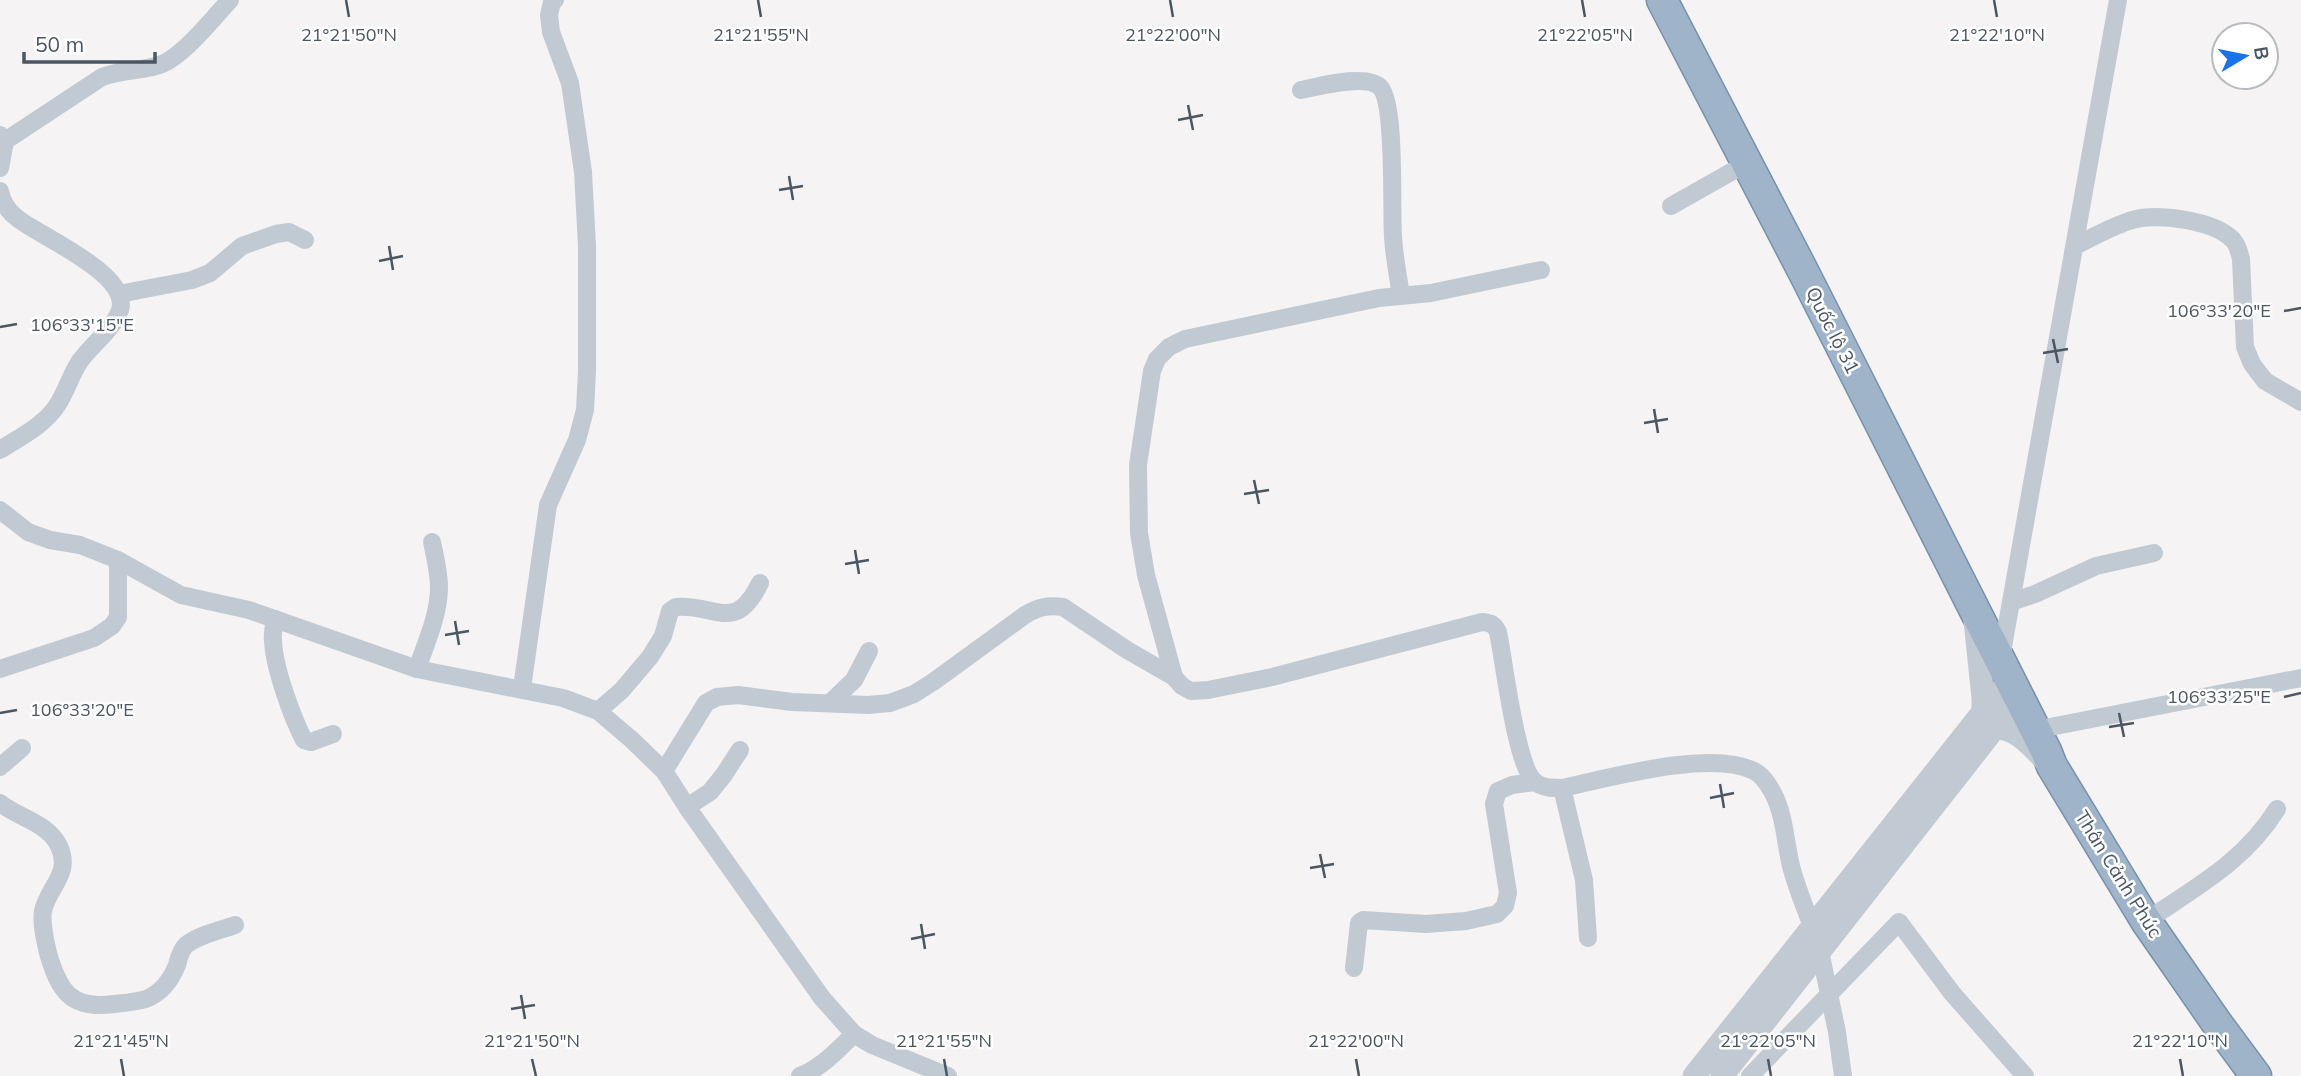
<svg xmlns="http://www.w3.org/2000/svg" width="2301" height="1076" font-family="Mulish,sans-serif">
<style>
.lines{fill:none;stroke-linecap:round;stroke-linejoin:round}
.trunk-casing{stroke:#7690ad;stroke-width:33}
.minor{stroke:#c1cad2;stroke-width:18}
.tertiary{stroke:#c1cad2;stroke-width:23}
.trunk{stroke:#9fb4c9;stroke-width:30}
.ticks{fill:none;stroke:#4a5661;stroke-width:2.5}
.labels{text-anchor:middle;stroke-width:5;stroke-linejoin:round;paint-order:stroke}
.street-label{font-size:19px;fill:#4a5661;stroke:#fff}
.ticks-label{font-size:18px;text-anchor:middle;fill:#4a5661;stroke:#fff;stroke-width:5;stroke-linejoin:round;paint-order:stroke}
</style>
<rect width="100%" height="100%" fill="#f5f3f3"/>
<g class="lines">
<g class="trunk-casing">
<polyline id="trunk" points="1662,0 1803,271 2046,751 2052,766 2146,921 2216,1022 2256,1076"/>
</g>
<g class="minor">
<path d="M 1301,90 C 1317,87 1366,73 1380,87 C 1396,103 1391,208 1393,236 C 1394,256 1398,276 1401,295"/>
<polyline points="0,135 5,141 0,168"/>
<path d="M 5,141 L 102,77 C 120,70 138,71 156,66 C 180,61 213,18 230,0"/>
<path d="M 0,191 C 2,202 8,211 17,218 C 39,236 131,274 120,310 C 113,330 92,344 80,361 C 71,374 67,390 58,404 C 45,425 20,437 0,450"/>
<polyline points="1671,206 1747,163"/>
<path d="M 2075,246 C 2093,237 2111,227 2129,221 C 2155,212 2214,220 2233,240 C 2238,245 2239,252 2241,259 L 2245,347 L 2252,364 L 2265,381 L 2301,402"/>
<path d="M 1541,270 L 1431,293 L 1379,298 L 1185,339 L 1169,347 L 1157,359 L 1152,371 L 1138,465 L 1139,533 L 1146,575 L 1174,677 L 1182,686 L 1191,691 L 1208,690 L 1272,677 L 1482,622 C 1491,623 1494,624 1498,632 C 1504,660 1516,767 1535,782 C 1542,788 1553,788 1562,788 C 1609,778 1708,750 1752,770 C 1762,774 1768,784 1773,793 C 1785,816 1785,842 1791,866 C 1796,886 1805,907 1812,927"/>
<polyline points="119,294 192,280 210,273 242,246 276,234 289,232 305,240"/>
<polyline points="0,510 28,532 50,540 80,545 118,560 181,595 249,610 417,669 563,698 598,711 632,740 664,771 687,807 822,998 854,1034 872,1045 948,1076"/>
<polyline points="2011,602 2035,594 2096,566 2154,553"/>
<path d="M 275,619 C 274,626 272,634 273,641 C 274,667 292,717 304,740 L 311,742 L 333,734"/>
<polyline points="2001,658 2118,0"/>
<polyline points="0,669 94,638 112,626 118,617 118,560"/>
<path d="M 417,669 C 426,643 439,615 439,587 C 439,572 435,557 432,542"/>
<polyline points="522,688 548,505 577,440 585,410 587,371 587,246 583,172 570,83 551,32 549,15 552,2 555,0"/>
<polyline points="830,703 854,680 869,651"/>
<path d="M 598,711 L 622,690 L 650,657 L 663,636 L 670,611 L 676,607 C 717,604 735,634 760,583"/>
<polyline points="2035,730 2301,678"/>
<polyline points="0,767 22,748"/>
<path d="M 664,771 L 706,703 L 717,697 L 738,695 L 792,702 L 868,705 L 890,703 L 914,694 L 933,682 L 1025,615 C 1038,607 1048,605 1063,607 L 1127,650 L 1174,677"/>
<polyline points="1562,788 1584,880 1588,938"/>
<path d="M 0,803 C 19,818 48,823 59,846 C 72,874 48,887 43,911 C 41,924 45,940 48,953 C 59,991 71,1010 114,1004 C 124,1003 136,1002 146,999 C 161,993 171,980 177,965 C 179,958 180,951 186,945 C 198,935 221,930 235,925"/>
<polyline points="687,807 710,792 723,776 740,750"/>
<path d="M 2146,921 C 2196,887 2244,862 2277,809"/>
<polyline points="1820,951 1837,1032 1843,1076"/>
<polyline points="1354,968 1359,923 1363,920 1426,924 1466,921 1497,914 1505,906 1508,893 1494,804 1498,791 1512,785 1535,782"/>
<path d="M 800,1076 C 821,1068 838,1050 854,1034"/>
<polyline points="1750,1076 1899,922 1952,993 2025,1076"/>
</g>
<g class="tertiary">
<polyline points="1975,621 1983,698 1983,712"/>
<path d="M 1994,729 C 2014,725 2032,747 2045,760"/>
<polyline points="1694,1076 1983,712 2010,680"/>
<polyline points="1722,1076 1994,729 2020,700"/>
</g>
<use href="#trunk" class="trunk"/>
</g>
<path class="ticks" d="M 346,0 L 349,17M 758,0 L 761,17M 1170,0 L 1173,17M 1582,0 L 1585,17M 1994,0 L 1997,17M 1188,105 L 1193,130M 1178,120 L 1203,115M 789,176 L 793,200M 779,190 L 803,186M 389,246 L 393,270M 379,261 L 403,256M 2284,311 L 2301,308M 0,327 L 17,324M 2053,339 L 2058,363M 2043,353 L 2068,349M 1654,409 L 1658,433M 1644,423 L 1668,419M 1254,480 L 1259,504M 1244,494 L 1269,490M 855,550 L 859,574M 845,564 L 869,560M 455,621 L 459,645M 445,635 L 469,631M 2284,697 L 2301,693M 0,713 L 17,710M 2119,713 L 2124,737M 2109,727 L 2134,723M 1720,784 L 1724,808M 1710,798 L 1734,793M 1320,854 L 1325,878M 1310,868 L 1334,864M 921,924 L 925,949M 911,939 L 935,934M 521,995 L 525,1019M 511,1009 L 535,1005M 121,1059 L 124,1076M 532,1059 L 536,1076M 944,1059 L 947,1076M 1356,1059 L 1359,1076M 1768,1059 L 1771,1076M 2180,1059 L 2183,1076"/>
<g class="labels">
<g class="street-label">
<text transform="translate(1833 330) rotate(63)" y="7">Quốc lộ 31</text>
<text transform="translate(2119 874) rotate(58)" y="7">Thân Cảnh Phúc</text>
</g>
</g>
<g class="ticks-label">
<text x="1997" y="41">21°22'10"N</text>
<text x="349" y="41">21°21'50"N</text>
<text x="761" y="41">21°21'55"N</text>
<text x="1173" y="41">21°22'00"N</text>
<text x="1585" y="41">21°22'05"N</text>
<text x="2219" y="317">106°33'20"E</text>
<text x="82" y="331">106°33'15"E</text>
<text x="2219" y="703">106°33'25"E</text>
<text x="82" y="716">106°33'20"E</text>
<text x="121" y="1047">21°21'45"N</text>
<text x="532" y="1047">21°21'50"N</text>
<text x="944" y="1047">21°21'55"N</text>
<text x="1356" y="1047">21°22'00"N</text>
<text x="1768" y="1047">21°22'05"N</text>
<text x="2180" y="1047">21°22'10"N</text>
</g>
<g transform="translate(2245 56) rotate(80)"><circle r="33" fill="#ffffff" stroke="#b7bbc0" stroke-width="2"/>
<path d="M0-5L12 26L0 18L-12 26Z" fill="#1a73e8"/>
<text y="-10" font-size="19" font-weight="bold" text-anchor="middle" fill="#4a5661">B</text>
</g>
<path d="M24 52v10h131v-10" fill="none" stroke="#4a5661" stroke-width="3.5"/>
<text x="35" y="52" font-size="21" fill="#4a5661" stroke="#ffffff" stroke-width="5" paint-order="stroke">50 m</text>
</svg>
